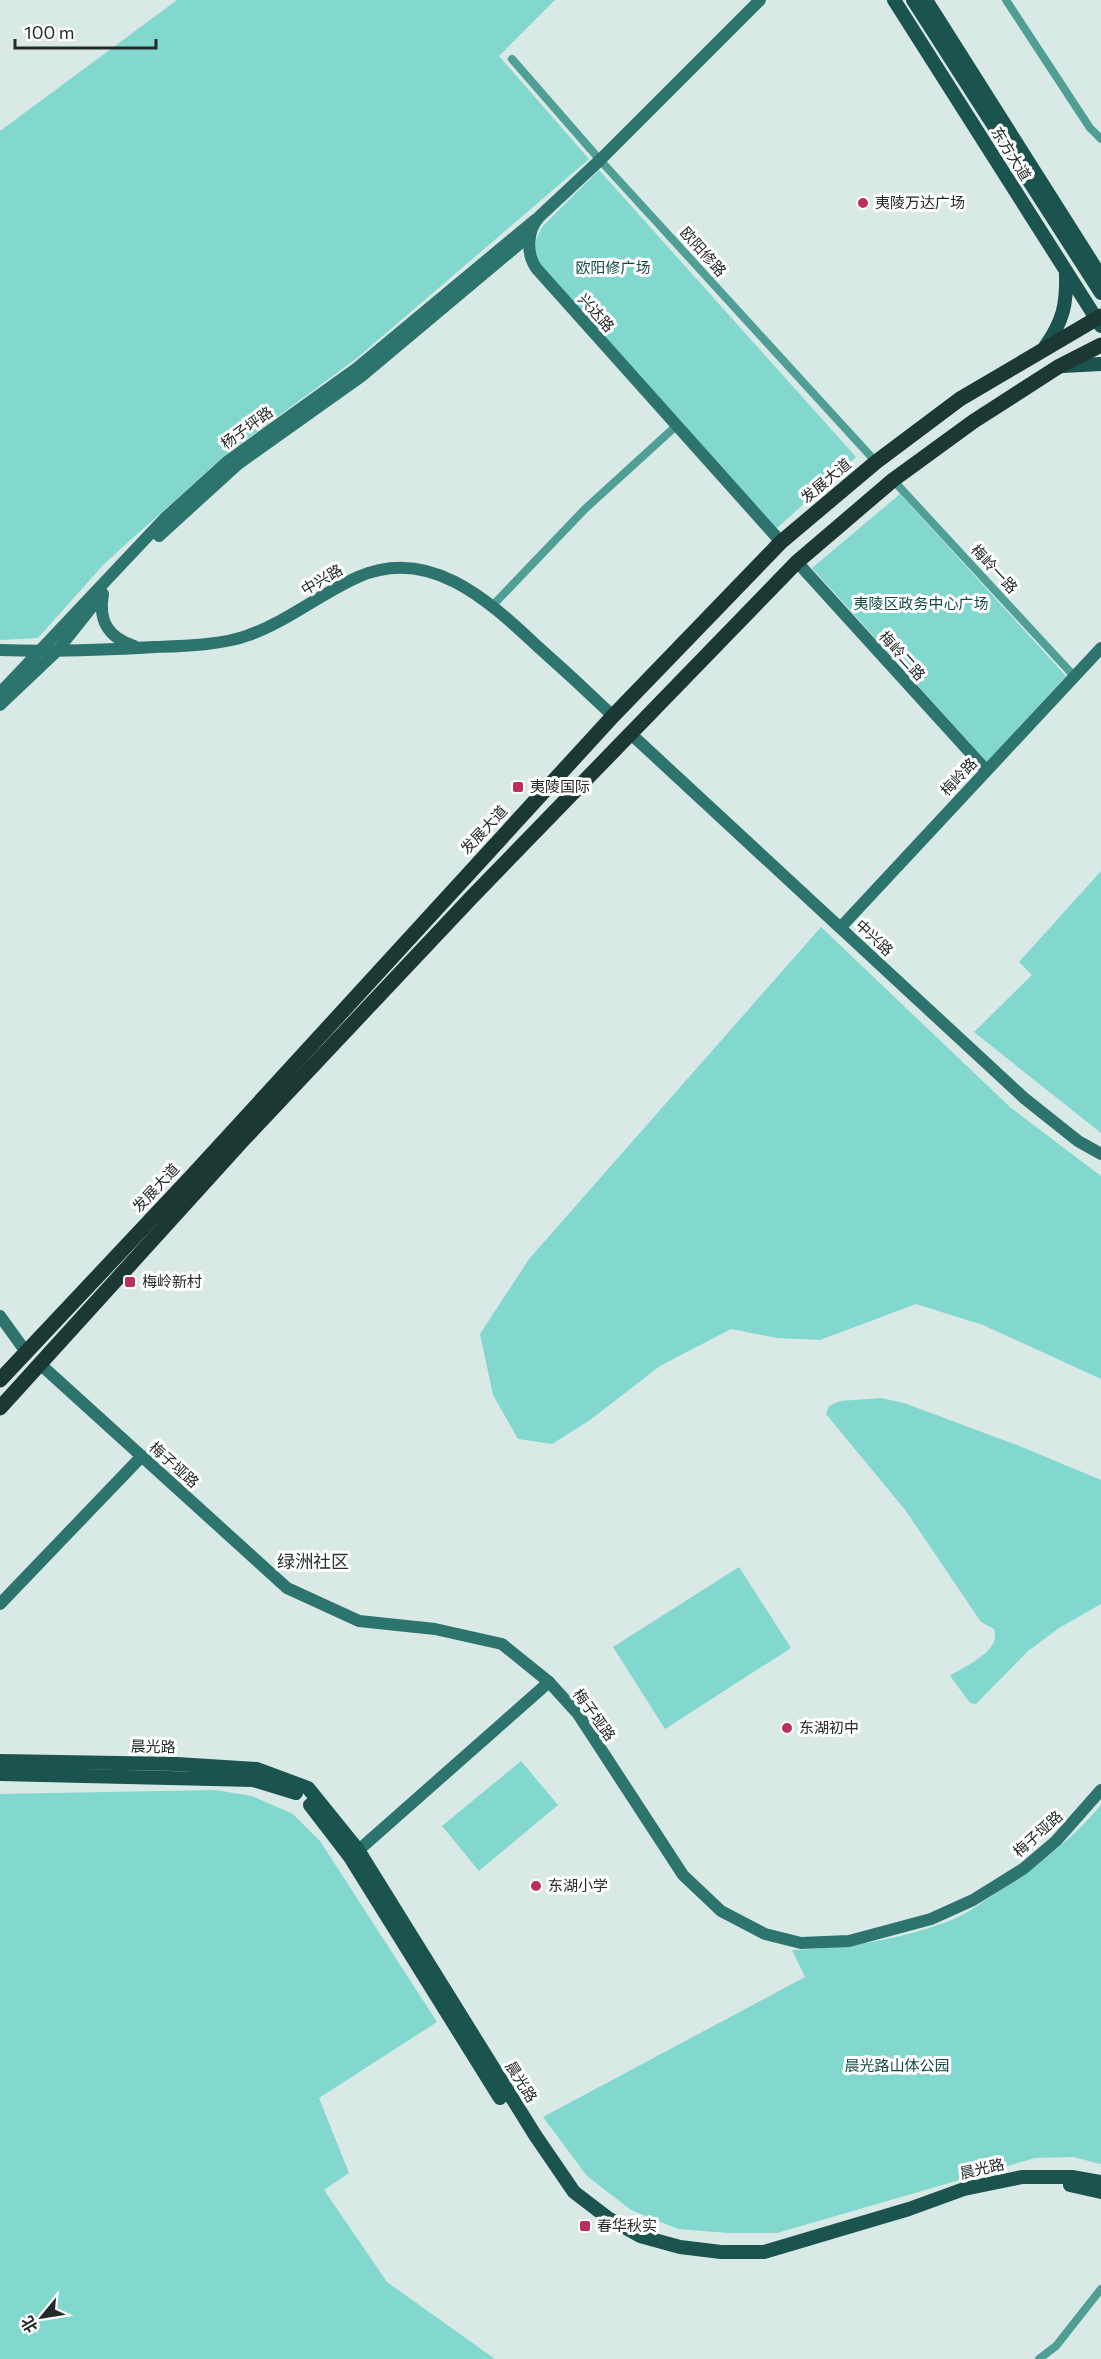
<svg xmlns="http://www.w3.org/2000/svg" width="1101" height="2359" font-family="Commissioner,'Noto Sans SC',sans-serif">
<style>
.green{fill:#82d8cf}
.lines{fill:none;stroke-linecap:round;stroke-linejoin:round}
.street{stroke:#509f96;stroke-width:8}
.secondary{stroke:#2c746d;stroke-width:12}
.primary{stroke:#1b544f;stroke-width:14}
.highway{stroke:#1c3835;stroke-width:15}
.poi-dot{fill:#bc2e5c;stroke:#fff;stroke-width:2}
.labels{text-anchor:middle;stroke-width:6;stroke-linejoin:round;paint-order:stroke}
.street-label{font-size:15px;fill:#242929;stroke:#fff}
.poi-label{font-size:15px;fill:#242929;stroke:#fff;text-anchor:start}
.park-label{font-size:15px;fill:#114b46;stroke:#fff}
.quarter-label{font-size:18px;fill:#273332;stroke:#fff}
</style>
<rect width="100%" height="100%" fill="#d9e9e6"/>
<g class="green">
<polygon points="177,0 555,0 499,56 589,159 357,358 223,457 104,564 38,638 0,640 0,131"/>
<polygon points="599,170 856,457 776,529 538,266 533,246 542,227"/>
<polygon points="900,494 1066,676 987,762 812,568"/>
<polygon points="1101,871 1101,1133 974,1032 1032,975 1019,962"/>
<polygon points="821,927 1011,1108 1101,1176 1101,1379 983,1325 916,1304 820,1340 777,1338 731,1329 660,1366 590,1420 552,1444 518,1439 493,1395 480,1334 529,1259"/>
<path d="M 881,1398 L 904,1403 L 1022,1447 L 1101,1480 L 1101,1604 L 1059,1628 L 1028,1651 L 976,1704 L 970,1703 L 950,1676 C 966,1665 1002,1651 994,1629 L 981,1622 L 906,1511 L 826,1414 L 829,1406 L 840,1401 Z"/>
<polygon points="739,1567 791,1648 665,1729 613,1647"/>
<polygon points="521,1761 558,1805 479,1871 442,1826"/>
<polygon points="215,1790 252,1796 293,1814 320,1841 437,2022 319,2098 349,2173 324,2190 387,2282 495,2359 0,2359 0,1794"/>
<path d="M 1101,1805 L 1101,2164 L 1073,2157 L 1035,2158 L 777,2233 L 728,2233 L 678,2229 L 631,2210 L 587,2176 L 543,2117 L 805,1977 L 792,1950 C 844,1948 900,1940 949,1921 C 966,1915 982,1902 996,1893 C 1035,1867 1071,1841 1101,1805 Z"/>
</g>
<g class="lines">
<g class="street">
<polyline points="1006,0 1090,128 1101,139"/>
<polyline points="512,59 600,160 876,462"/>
<polyline points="893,480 1074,676"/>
<polyline points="493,605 585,509 676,426"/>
<polyline points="1039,2359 1056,2346 1101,2289"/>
</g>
<g class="secondary">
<path d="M 760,0 L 600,160 L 539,217 C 527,231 526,253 536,268 L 781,542"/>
<polyline points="159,536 238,464 363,375 530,235"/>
<polyline points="797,562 986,770"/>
<path d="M 103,594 C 98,621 108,637 134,646"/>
<path d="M 0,650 C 52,652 103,650 155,647 C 183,646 223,645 249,635 C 288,621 320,594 358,577 C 429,546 487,599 536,645 C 562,668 588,692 613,716"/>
<polyline points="0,693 165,518 228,461 357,368 535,220"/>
<polyline points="0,705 56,652 95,603"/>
<polyline points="632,735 1024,1098 1078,1141 1101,1154"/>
<polyline points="841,927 1101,648"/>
<polyline points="0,1316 26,1352"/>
<polyline points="40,1364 287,1588 359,1621 435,1629 502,1644 549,1682 578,1714 683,1875 721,1911 765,1934 801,1943 849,1941 931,1919 973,1900 1023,1869 1056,1841 1101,1790"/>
<polyline points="0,1604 142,1456"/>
<polyline points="352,1856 549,1682"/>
</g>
<g class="primary">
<polyline points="894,0 1101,326"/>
<polyline points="913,0 1101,293"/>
<polyline points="926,0 1100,275"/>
<path d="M 1045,347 C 1063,321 1067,305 1066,273"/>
<polyline points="1063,366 1101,364"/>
<polyline points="0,1761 177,1764 257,1769 308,1788 358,1850 535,2135 574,2192 608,2218 640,2236 680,2247 721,2252 764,2252 909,2209 964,2189 1022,2177 1072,2177 1101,2182"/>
<polyline points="0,1774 253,1780 296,1793"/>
<polyline points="310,1805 350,1857 500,2098"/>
<polyline points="1070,2185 1101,2192"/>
</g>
<g class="highway">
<polyline points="0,1380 191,1177 613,716 781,542 876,462 960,399 1101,316"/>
<polyline points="0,1408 243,1140 470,899 797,562 893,480 974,421 1058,367 1101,345"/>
</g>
</g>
<g class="poi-dot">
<circle cx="863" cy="203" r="6"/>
<rect x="512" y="781" width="12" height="12" rx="3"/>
<rect x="124" y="1276" width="12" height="12" rx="3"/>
<circle cx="787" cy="1728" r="6"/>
<circle cx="536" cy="1886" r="6"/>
<rect x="579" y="2220" width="12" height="12" rx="3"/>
</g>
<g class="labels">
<g class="street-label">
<text transform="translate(1011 154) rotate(58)" y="5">东方大道</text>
<text transform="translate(703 252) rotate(48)" y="5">欧阳修路</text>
<text transform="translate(596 313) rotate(48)" y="5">兴达路</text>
<text transform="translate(247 428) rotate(-36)" y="5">杨子坪路</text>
<text transform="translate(826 481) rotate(-40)" y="5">发展大道</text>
<text transform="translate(994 569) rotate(47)" y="5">梅岭一路</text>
<text transform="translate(322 580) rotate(-30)" y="5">中兴路</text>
<text transform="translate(902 656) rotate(48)" y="5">梅岭二路</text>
<text transform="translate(959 777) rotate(-47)" y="5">梅岭路</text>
<text transform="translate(484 830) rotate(-47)" y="5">发展大道</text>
<text transform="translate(874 938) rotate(43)" y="5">中兴路</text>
<text transform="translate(156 1188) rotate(-47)" y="5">发展大道</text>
<text transform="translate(174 1465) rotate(42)" y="5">梅子垭路</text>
<text transform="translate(594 1715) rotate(54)" y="5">梅子垭路</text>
<text transform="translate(153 1747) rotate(1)" y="5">晨光路</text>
<text transform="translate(1038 1834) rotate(-42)" y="5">梅子垭路</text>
<text transform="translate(521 2082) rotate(58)" y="5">晨光路</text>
<text transform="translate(982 2169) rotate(-13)" y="5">晨光路</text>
</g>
<g class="poi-label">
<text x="875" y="208">夷陵万达广场</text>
<text x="530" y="792">夷陵国际</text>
<text x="142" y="1287">梅岭新村</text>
<text x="799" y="1733">东湖初中</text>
<text x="548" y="1891">东湖小学</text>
<text x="597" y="2231">春华秋实</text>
</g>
<g class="park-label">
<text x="613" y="273">欧阳修广场</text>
<text x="921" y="609">夷陵区政务中心广场</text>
<text x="897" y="2071">晨光路山体公园</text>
</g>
<g class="quarter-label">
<text x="313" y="1568">绿洲社区</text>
</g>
</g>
<g transform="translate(42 2317) rotate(240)" stroke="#ffffff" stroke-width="4.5" paint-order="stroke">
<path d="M0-4.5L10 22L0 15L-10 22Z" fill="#242929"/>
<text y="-9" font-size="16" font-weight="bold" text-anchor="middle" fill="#242929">北</text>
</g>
<path d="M15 39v9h141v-9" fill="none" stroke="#242929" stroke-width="3"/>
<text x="24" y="39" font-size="18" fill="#242929" stroke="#ffffff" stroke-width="4.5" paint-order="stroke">100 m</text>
</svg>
